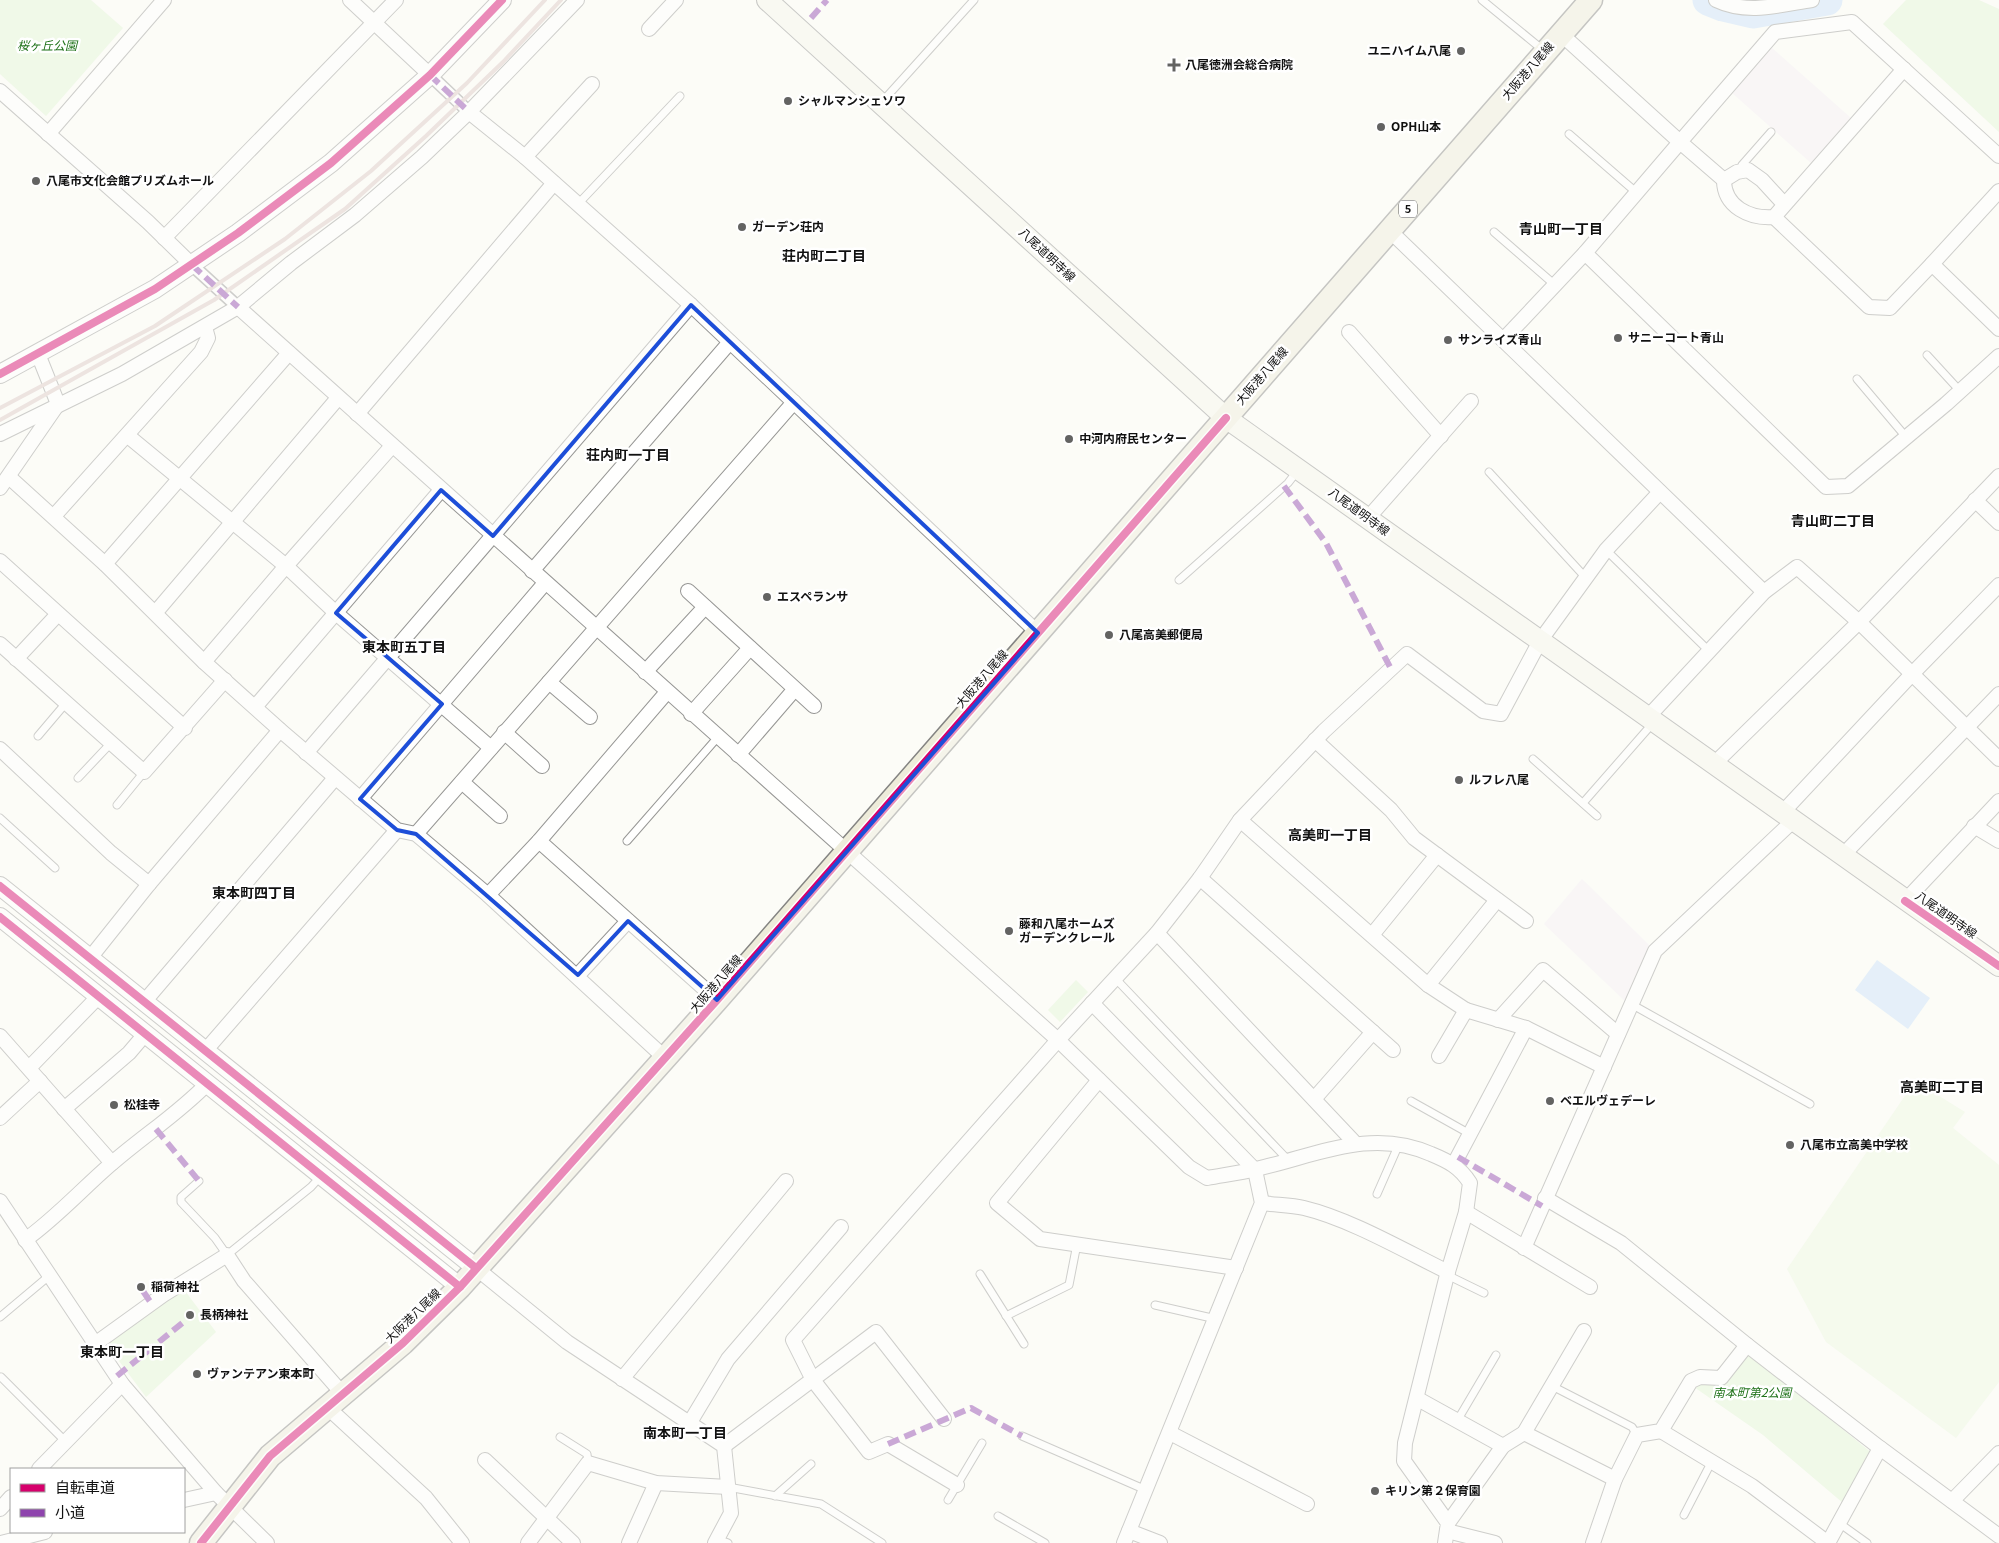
<svg xmlns="http://www.w3.org/2000/svg" width="1999" height="1543" font-family="Georgia,'Noto Sans JP',serif">
<style>
.industrial{fill:#f5eff3}
.green{fill:#e2f5d4}
.pitch{fill:#edf8df}
.water{fill:#c9e1fa}
.lines{fill:none;stroke-linecap:round;stroke-linejoin:round}
.river{stroke:#c9e1fa;stroke-width:31}
.service-casing{stroke:#979795;stroke-width:9}
.pedestrian-casing{stroke:#979795;stroke-width:14}
.minor-casing{stroke:#979795;stroke-width:16}
.tertiary-casing{stroke:#979795;stroke-width:20}
.secondary-casing{stroke:#8d8d8b;stroke-width:22}
.primary-casing{stroke:#848482;stroke-width:25}
.service{stroke:#fffffe;stroke-width:7}
.pedestrian{stroke:#fffffe;stroke-width:11}
.minor{stroke:#fffffe;stroke-width:14}
.tertiary{stroke:#fffffe;stroke-width:18}
.secondary{stroke:#f5f6eb;stroke-width:20}
.primary{stroke:#eeecda;stroke-width:22}
.rail{stroke:#dbc7c4;stroke-width:4}
.quiet{stroke:#8e44ad;stroke-width:6;stroke-dasharray:12 6;stroke-linecap:butt}
.cycleway-casing{stroke:#fff;stroke-width:11}
.cycleway{stroke:#d6006c;stroke-width:8}
.marked{fill:none;stroke:#1d4ed8;stroke-width:4;stroke-linejoin:round}
.poi-dot{fill:#636362;stroke:#fff;stroke-width:2}
.labels{text-anchor:middle;stroke-width:5;stroke-linejoin:round;paint-order:stroke}
.shield{fill:#fff;stroke:#585858;stroke-width:1}
.shield-label{font-size:11px;font-weight:bold;fill:#111}
.park-label{font-size:12px;font-style:italic;fill:#1e7118;stroke:#fff}
.poi-label{font-size:12px;font-weight:bold;fill:#111;stroke:#fff;text-anchor:start}
.street-label{font-size:12px;fill:#111;stroke:#fff}
.neighbourhood-label{font-size:14px;font-weight:bold;fill:#111;stroke:#fff}
</style>
<rect width="100%" height="100%" fill="#fcfcf7"/>
<g class="industrial">
<polygon points="1772,48 1851,118 1811,163 1731,92"/>
<polygon points="1582,879 1650,946 1625,1001 1544,924"/>
</g>
<g class="green">
<polygon points="0,0 91,0 123,28 46,116 0,74"/>
<polygon points="1906,0 1979,0 1999,9 1999,132 1883,24"/>
<polygon points="1076,980 1088,992 1060,1022 1048,1010"/>
<polygon points="182,1287 216,1332 146,1397 107,1345 136,1319"/>
<polygon points="1747,1356 1753,1356 1873,1454 1843,1503 1763,1435 1694,1387"/>
</g>
<polygon class="pitch" points="1915,1081 1965,1112 1953,1128 1999,1165 1999,1382 1956,1438 1826,1342 1787,1269"/>
<polygon class="water" points="1877,960 1930,998 1908,1029 1855,990"/>
<g class="lines">
<polyline class="river" points="1708,0 1723,6 1753,13 1827,0"/>
<g class="service-casing">
<g id="service">
<polyline points="1482,0 1543,50"/>
<polyline points="881,103 974,0"/>
<polyline points="1569,134 1637,193"/>
<polyline points="1741,170 1742,165 1771,132"/>
<polyline points="578,204 680,96"/>
<polyline points="1494,232 1555,285"/>
<polyline points="1927,355 1960,391"/>
<polyline points="1857,379 1906,437"/>
<polyline points="1489,472 1586,578"/>
<polyline points="1606,550 1709,651"/>
<polyline points="1179,580 1288,483 1298,470"/>
<polyline points="38,736 66,703"/>
<polyline points="1533,759 1597,816"/>
<polyline points="78,778 111,743"/>
<polyline points="1583,803 1653,723"/>
<polyline points="117,805 144,772"/>
<polyline points="0,818 55,868"/>
<polyline points="627,841 718,737"/>
<polyline points="1115,978 1289,1161"/>
<polyline points="1631,1004 1810,1104"/>
<polyline points="1411,1101 1470,1134"/>
<polyline points="199,1181 181,1197 181,1202 215,1238 227,1255 311,1187 321,1176"/>
<polyline points="1377,1194 1399,1144"/>
<polyline points="980,1274 1024,1344"/>
<polyline points="1447,1275 1484,1293"/>
<polyline points="1155,1305 1216,1319"/>
<polyline points="1006,1316 1069,1285 1077,1244"/>
<polyline points="0,1317 49,1276"/>
<polyline points="1,1377 66,1442"/>
<polyline points="1552,1386 1632,1427 1637,1435"/>
<polyline points="1457,1421 1496,1355"/>
<polyline points="1022,1436 1146,1490"/>
<polyline points="560,1437 587,1454 588,1463"/>
<polyline points="728,1487 821,1504 882,1543"/>
<polyline points="775,1496 811,1464"/>
<polyline points="948,1500 982,1443"/>
<polyline points="1684,1515 1712,1461"/>
<polyline points="998,1516 1045,1543"/>
<polyline points="1839,1523 1867,1543"/>
<polyline points="717,1539 728,1543"/>
</g>
</g>
<g class="pedestrian-casing">
<g id="pedestrian">
<polyline points="430,75 469,112"/>
<polyline points="192,265 238,307"/>
</g>
</g>
<g class="minor-casing">
<g id="minor">
<polyline points="350,0 430,75"/>
<path d="M 1716,0 C 1747,15 1780,5 1812,0"/>
<polyline points="649,29 676,0"/>
<polyline points="0,91 148,222 192,265"/>
<polyline points="469,112 525,157 691,305 1038,633"/>
<polyline points="48,134 164,0"/>
<polyline points="525,157 592,84"/>
<polyline points="1724,180 1680,142 1775,32 1852,22 1999,156"/>
<polyline points="1999,191 1932,264 1999,329"/>
<path d="M 1784,204 L 1762,180 L 1748,170 L 1737,172 L 1724,180 C 1724,207 1750,219 1774,217 L 1904,69"/>
<polyline points="1774,217 1869,307 1890,308 1932,264"/>
<polyline points="1389,230 1764,592"/>
<polyline points="164,238 396,0"/>
<polyline points="1585,253 1826,487 1848,486 1946,404 1999,356"/>
<path d="M 238,307 L 1058,1040 L 1189,1167 L 1207,1178 C 1223,1175 1240,1173 1256,1169 C 1315,1156 1371,1127 1431,1154 C 1448,1161 1460,1167 1470,1183 L 1466,1212 L 1447,1275 L 1405,1443 L 1404,1461 L 1448,1523 L 1445,1543"/>
<polyline points="1349,332 1441,436"/>
<polyline points="1503,340 1585,253 1680,142 1561,34"/>
<polyline points="357,414 554,183"/>
<polyline points="0,434 122,374 238,307 291,263 355,215 422,157 469,112 577,0"/>
<polyline points="128,436 286,566 336,613 491,748"/>
<polyline points="9,477 105,564 204,662 280,730 397,830 416,834 488,895 665,1058"/>
<polyline points="0,488 58,404 38,354"/>
<polyline points="1975,500 1999,523"/>
<polyline points="54,516 201,352 208,338 205,327"/>
<polyline points="1368,518 1471,401"/>
<polyline points="0,561 185,728"/>
<polyline points="105,564 289,353"/>
<polyline points="532,571 730,342"/>
<polyline points="688,591 814,706"/>
<polyline points="156,612 338,398"/>
<polyline points="0,644 144,772 225,680"/>
<polyline points="16,659 58,614"/>
<polyline points="204,662 286,566 392,446"/>
<polyline points="645,672 705,607"/>
<polyline points="549,682 590,717"/>
<polyline points="255,707 441,490"/>
<polyline points="691,714 750,648"/>
<polyline points="1647,718 1764,592 1797,567 1859,622 1999,759"/>
<polyline points="504,732 542,766"/>
<polyline points="1315,740 1391,810 1414,838 1526,921"/>
<polyline points="0,749 111,853 149,884"/>
<polyline points="306,753 691,305"/>
<polyline points="738,755 794,690"/>
<polyline points="1714,764 1859,622 1999,476"/>
<polyline points="462,782 500,816"/>
<polyline points="360,799 545,583"/>
<polyline points="1782,813 1912,674 1999,585"/>
<polyline points="1240,820 1428,985 1466,1010"/>
<polyline points="1974,826 1999,841"/>
<polyline points="416,834 794,402"/>
<polyline points="539,841 717,1000"/>
<polyline points="1844,854 1999,694"/>
<polyline points="1200,878 1393,1050"/>
<polyline points="488,895 539,841 667,692"/>
<polyline points="1905,901 1999,801"/>
<polyline points="1157,933 1355,1143"/>
<polyline points="1372,935 1437,855"/>
<polyline points="90,958 149,884 280,730"/>
<polyline points="578,975 628,921"/>
<polyline points="1428,985 1497,900"/>
<polyline points="144,1002 335,778"/>
<polyline points="1092,1003 1255,1170 1262,1203 1124,1543"/>
<polyline points="1498,1020 1543,970 1618,1034"/>
<polyline points="0,1036 112,1163"/>
<polyline points="205,1051 397,830"/>
<polyline points="1439,1056 1466,1010 1526,1028 1604,1067"/>
<polyline points="29,1068 99,996"/>
<polyline points="1099,1080 997,1203 1040,1239 1236,1268"/>
<polyline points="1314,1099 1373,1032"/>
<polyline points="64,1109 129,1053 146,1033"/>
<polyline points="0,1118 40,1081"/>
<polyline points="1454,1164 1526,1028"/>
<polyline points="1545,1198 1621,1243 1747,1345 1880,1448 1999,1536"/>
<polyline points="0,1201 122,1384 216,1493 267,1543"/>
<path d="M 1262,1203 C 1276,1205 1291,1205 1304,1208 C 1350,1219 1405,1251 1448,1272"/>
<polyline points="1466,1212 1590,1287"/>
<path d="M 25,1240 C 56,1218 82,1189 111,1164 C 143,1136 178,1114 208,1083"/>
<polyline points="1524,1248 1655,951 1794,820"/>
<polyline points="476,1268 567,1342 724,1446 731,1513 715,1543"/>
<polyline points="95,1344 163,1295 227,1255 244,1281 342,1393"/>
<polyline points="622,1379 786,1181"/>
<polyline points="1418,1399 1503,1446"/>
<polyline points="326,1406 426,1498 462,1543"/>
<polyline points="689,1424 728,1359 841,1227"/>
<polyline points="1661,1431 1752,1486 1828,1543 1880,1448"/>
<polyline points="1170,1433 1307,1504"/>
<polyline points="1524,1433 1615,1479"/>
<polyline points="724,1446 876,1332 944,1419"/>
<polyline points="485,1460 573,1543"/>
<polyline points="39,1469 122,1384"/>
<polyline points="957,1485 888,1444 869,1452 813,1380 793,1340 1058,1040 1157,933 1200,878 1240,820 1324,731 1407,654 1483,711 1501,714 1540,641 1606,550 1660,492"/>
<polyline points="184,1500 216,1493"/>
<polyline points="1952,1501 1999,1453"/>
<polyline points="0,1509 11,1497"/>
<polyline points="1448,1523 1503,1446 1524,1433 1584,1331"/>
<polyline points="1129,1531 1160,1543"/>
<polyline points="1447,1531 1495,1543"/>
<polyline points="1,1543 45,1532"/>
<polyline points="528,1543 588,1463 656,1483 728,1487"/>
<polyline points="629,1543 656,1483"/>
<polyline points="1593,1543 1615,1479 1637,1435 1661,1431 1691,1381 1700,1377 1721,1378 1747,1345"/>
</g>
</g>
<g class="tertiary-casing">
<g id="tertiary">
<polyline points="0,374 155,289 238,233 331,163 430,75 502,0"/>
<polyline points="0,886 476,1268"/>
<polyline points="0,917 460,1287"/>
</g>
</g>
<g class="secondary-casing">
<polyline id="secondary" points="767,0 1226,418 1999,966"/>
</g>
<g class="primary-casing">
<polyline id="primary" points="201,1543 270,1456 403,1343 460,1287 717,1000 1591,0"/>
</g>
<use href="#service" class="service"/>
<use href="#pedestrian" class="pedestrian"/>
<use href="#minor" class="minor"/>
<use href="#tertiary" class="tertiary"/>
<use href="#secondary" class="secondary"/>
<use href="#primary" class="primary"/>
<g class="rail">
<polyline points="0,408 155,326 285,239 371,171 467,83 545,0"/>
<polyline points="0,420 214,300 345,209 426,136 503,62 561,0"/>
</g>
<g class="quiet">
<polyline points="811,18 827,0"/>
<polyline points="430,75 469,112"/>
<polyline points="192,265 238,307"/>
<polyline points="1284,486 1326,543 1391,669"/>
<polyline points="156,1129 199,1181"/>
<polyline points="1458,1157 1542,1206"/>
<polyline points="143,1291 151,1303"/>
<polyline points="117,1376 186,1320"/>
<polyline points="888,1444 971,1408 1022,1436"/>
</g>
<g class="cycleway-casing">
<g id="cycleway">
<polyline points="0,374 155,289 238,233 331,163 430,75 502,0"/>
<polyline points="0,886 476,1268"/>
<polyline points="1905,901 1999,966"/>
<polyline points="0,917 460,1287"/>
<polyline points="201,1543 270,1456 403,1343 460,1287 717,1000 1226,418"/>
</g>
</g>
<use href="#cycleway" class="cycleway"/>
</g>
<path d="M0 0H1999V1543H0ZM 691,305 L 1038,633 L 717,1000 L 628,921 L 578,975 L 416,834 L 397,830 L 360,799 L 442,704 L 336,613 L 441,490 L 493,536 Z" fill="#fcfcf7" fill-opacity=".55" fill-rule="evenodd"/>
<path class="marked" d="M 691,305 L 1038,633 L 717,1000 L 628,921 L 578,975 L 416,834 L 397,830 L 360,799 L 442,704 L 336,613 L 441,490 L 493,536 Z"/>
<g class="poi-dot">
<circle cx="1461" cy="51" r="5"/>
<path d="M1171.5 57.5h5v5h5v5h-5v5h-5v-5h-5v-5h5z"/>
<circle cx="788" cy="101" r="5"/>
<circle cx="1381" cy="127" r="5"/>
<circle cx="36" cy="181" r="5"/>
<circle cx="742" cy="227" r="5"/>
<circle cx="1618" cy="338" r="5"/>
<circle cx="1448" cy="340" r="5"/>
<circle cx="1069" cy="439" r="5"/>
<circle cx="767" cy="597" r="5"/>
<circle cx="1109" cy="635" r="5"/>
<circle cx="1459" cy="780" r="5"/>
<circle cx="1009" cy="931" r="5"/>
<circle cx="1550" cy="1101" r="5"/>
<circle cx="114" cy="1105" r="5"/>
<circle cx="1790" cy="1145" r="5"/>
<circle cx="141" cy="1287" r="5"/>
<circle cx="190" cy="1315" r="5"/>
<circle cx="197" cy="1374" r="5"/>
<circle cx="1375" cy="1491" r="5"/>
</g>
<g class="labels">
<rect class="shield" x="1399" y="200.5" width="18" height="17" rx="4"/>
<g class="shield-label">
<text x="1408" y="213">5</text>
</g>
<g class="park-label">
<text x="47" y="50">桜ヶ丘公園</text>
<text x="1752" y="1397">南本町第2公園</text>
</g>
<g class="poi-label">
<text x="1451" y="55" text-anchor="end">ユニハイム八尾</text>
<text x="1185" y="69">八尾徳洲会総合病院</text>
<text x="798" y="105">シャルマンシェソワ</text>
<text x="1391" y="131">OPH山本</text>
<text x="46" y="185">八尾市文化会館プリズムホール</text>
<text x="752" y="231">ガーデン荘内</text>
<text x="1628" y="342">サニーコート青山</text>
<text x="1458" y="344">サンライズ青山</text>
<text x="1079" y="443">中河内府民センター</text>
<text x="777" y="601">エスペランサ</text>
<text x="1119" y="639">八尾高美郵便局</text>
<text x="1469" y="784">ルフレ八尾</text>
<text x="1019" y="928">藤和八尾ホームズ<tspan x="1019" dy="14">ガーデンクレール</tspan></text>
<text x="1560" y="1105">ベエルヴェデーレ</text>
<text x="124" y="1109">松桂寺</text>
<text x="1800" y="1149">八尾市立高美中学校</text>
<text x="151" y="1291">稲荷神社</text>
<text x="200" y="1319">長柄神社</text>
<text x="207" y="1378">ヴァンテアン東本町</text>
<text x="1385" y="1495">キリン第２保育園</text>
</g>
<g class="street-label">
<text transform="translate(1528 71) rotate(-49)" y="4">大阪港八尾線</text>
<text transform="translate(1047 255) rotate(43)" y="4">八尾道明寺線</text>
<text transform="translate(1262 376) rotate(-49)" y="4">大阪港八尾線</text>
<text transform="translate(1359 512) rotate(36)" y="4">八尾道明寺線</text>
<text transform="translate(982 679) rotate(-49)" y="4">大阪港八尾線</text>
<text transform="translate(1946 915) rotate(35)" y="4">八尾道明寺線</text>
<text transform="translate(716 984) rotate(-49)" y="4">大阪港八尾線</text>
<text transform="translate(413 1316) rotate(-44)" y="4">大阪港八尾線</text>
</g>
<g class="neighbourhood-label">
<text x="1561" y="234">青山町一丁目</text>
<text x="824" y="261">荘内町二丁目</text>
<text x="628" y="460">荘内町一丁目</text>
<text x="1833" y="526">青山町二丁目</text>
<text x="404" y="652">東本町五丁目</text>
<text x="1330" y="840">高美町一丁目</text>
<text x="254" y="898">東本町四丁目</text>
<text x="1942" y="1092">高美町二丁目</text>
<text x="122" y="1357">東本町一丁目</text>
<text x="685" y="1438">南本町一丁目</text>
</g>
</g>
<rect x="10" y="1468" width="175" height="65" fill="#ffffff" stroke="#a0a0a0"/>
<rect x="20" y="1484" width="25" height="8" fill="#d6006c" stroke="#a0a0a0"/>
<text x="55" y="1493" font-size="15" fill="#111111">自転車道</text>
<rect x="20" y="1509" width="25" height="8" fill="#8e44ad" stroke="#a0a0a0"/>
<text x="55" y="1518" font-size="15" fill="#111111">小道</text>
</svg>
